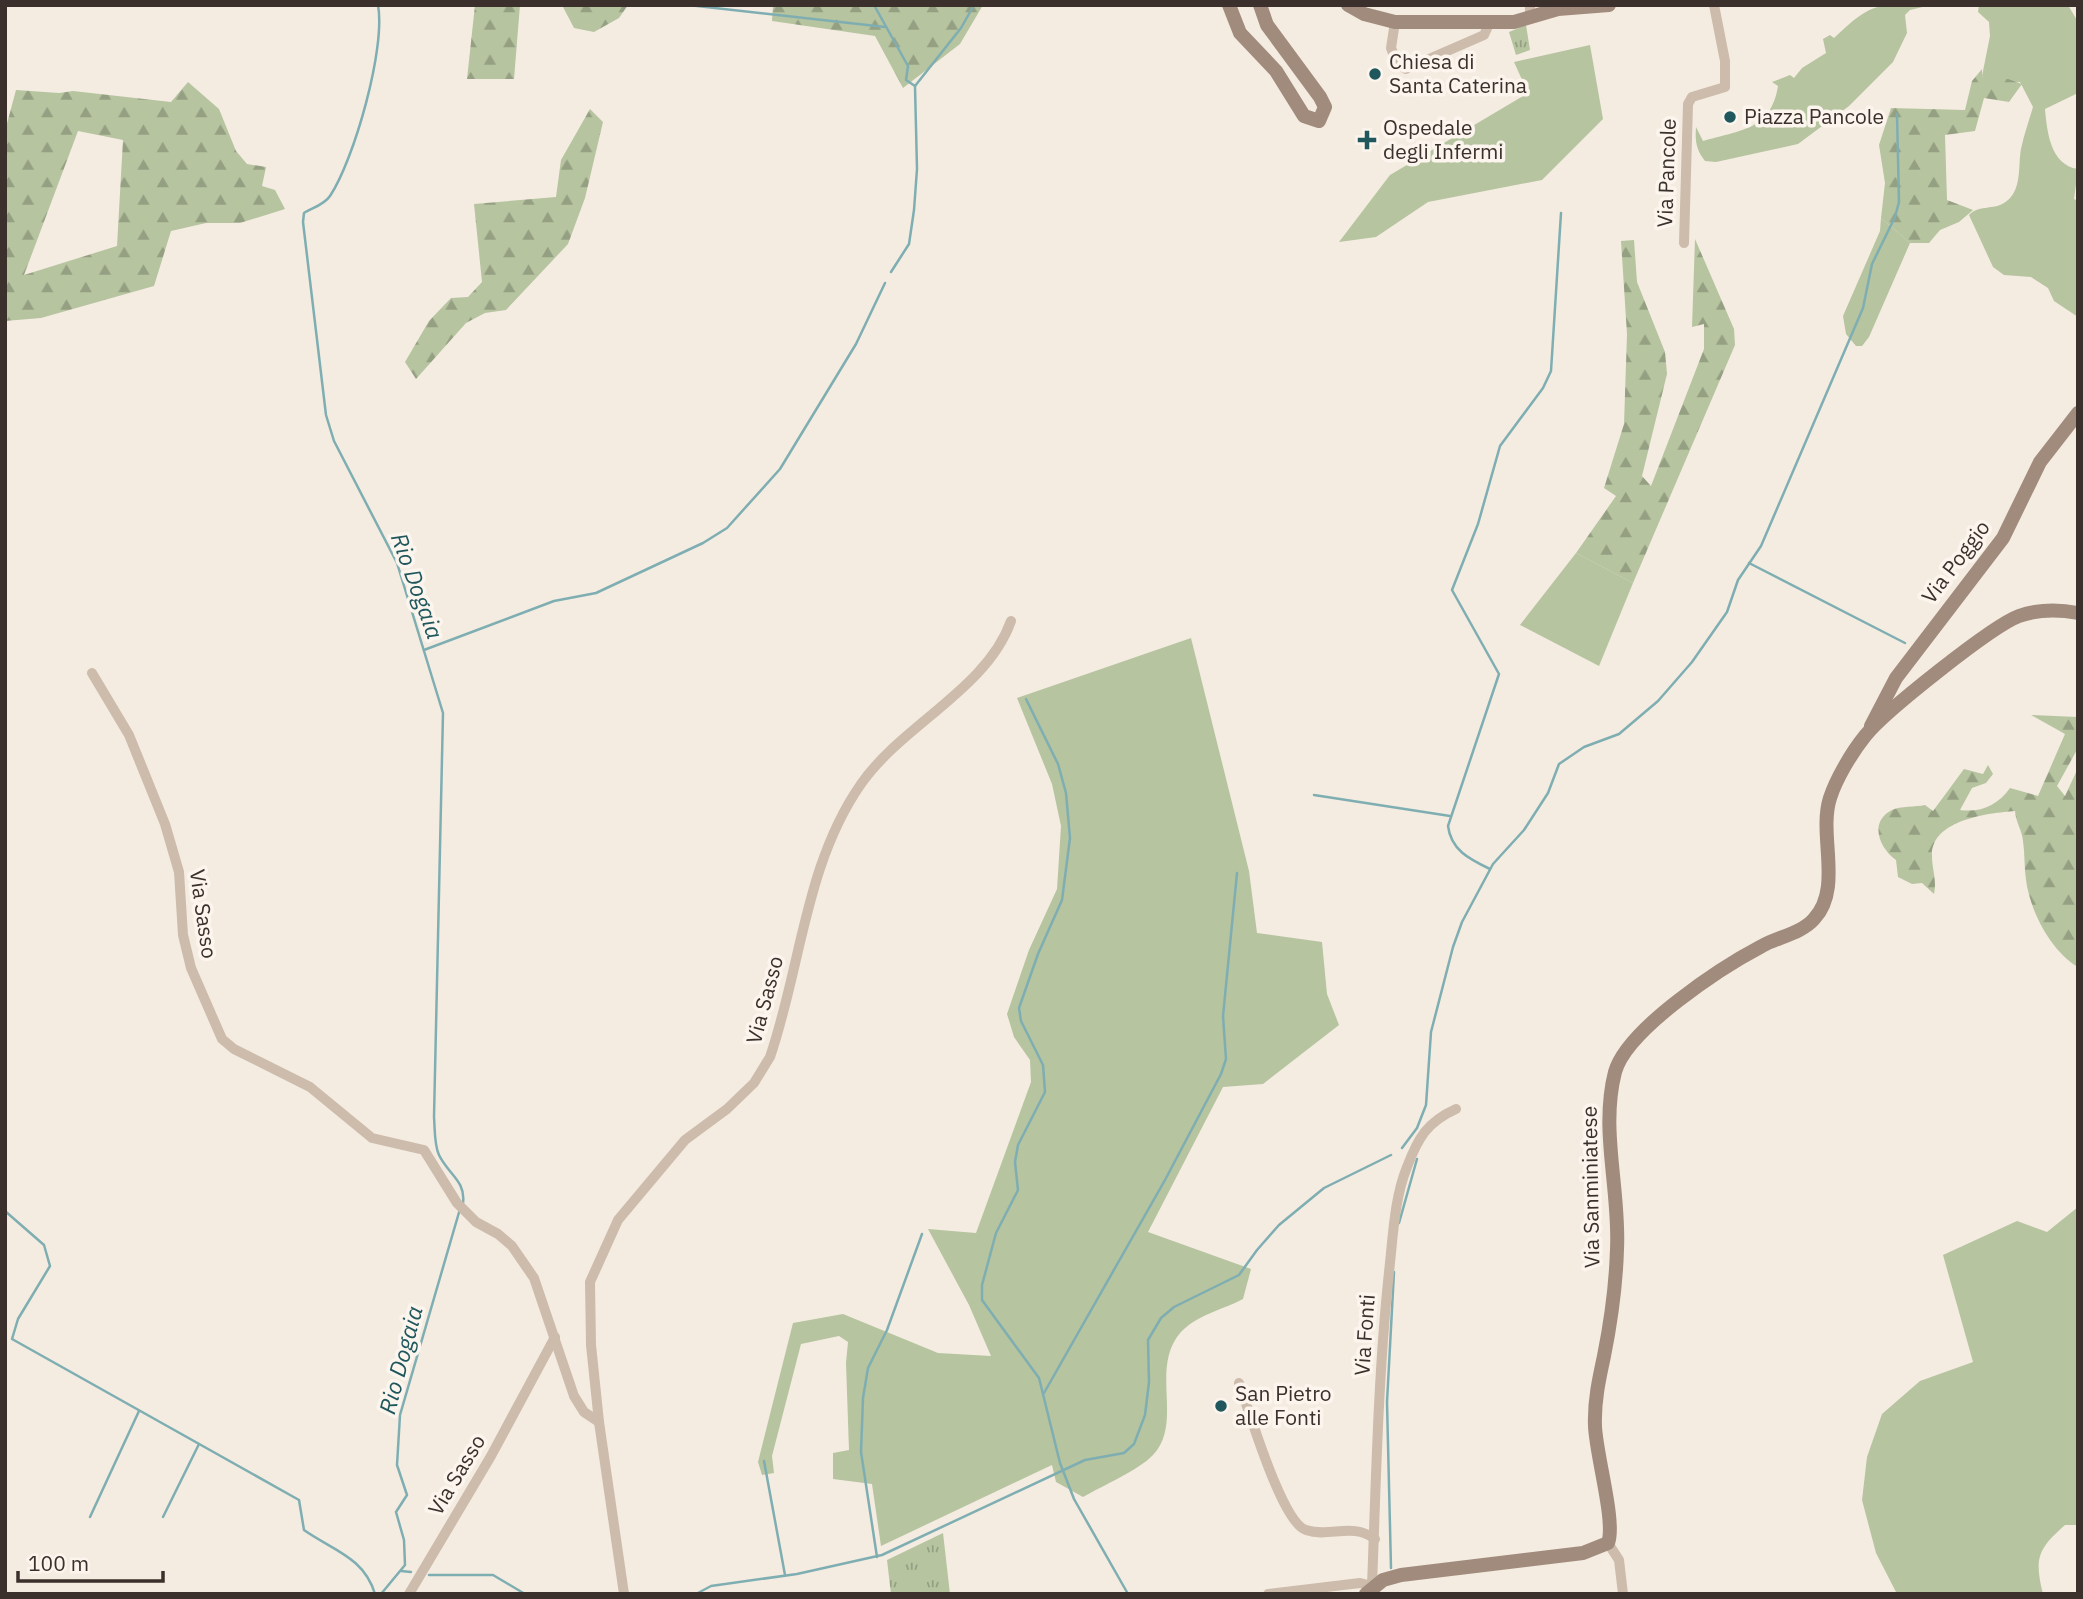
<svg xmlns="http://www.w3.org/2000/svg" width="2083" height="1599" font-family="'IBM Plex Sans',sans-serif">
<style>
.grass{fill:#b6c4a0}
.forest{fill:url(#forest-firs);fill-rule:evenodd}
.park{fill:url(#park-tufts)}
.lines{fill:none;stroke-linecap:round;stroke-linejoin:round}
.stream{stroke:#7faeb2;stroke-width:2.5}
.street{stroke:#cdbcac;stroke-width:10}
.secondary{stroke:#a18b7d;stroke-width:14}
.poi-dot{fill:#1f575d;stroke:#fbf5ee;stroke-width:2.5}
.labels{text-anchor:middle;stroke-width:7;stroke-linejoin:round;paint-order:stroke}
.poi-label{font-size:21px;fill:#3b302b;stroke:#fbf5ee;text-anchor:start}
.street-label{font-size:21px;fill:#3b302b;stroke:#fbf5ee}
.water-label{font-size:23px;font-style:italic;fill:#1f575d;stroke:#fbf5ee}
</style>
<defs>
<pattern id="forest-firs" width="22" height="20" patternUnits="userSpaceOnUse" patternTransform="scale(1.75)"><rect width="22" height="20" fill="#b6c4a0"/><path d="M5 1l3.5 6h-7zM16 11l3.5 6h-7z" fill="#95a083"/></pattern>
<pattern id="park-tufts" width="24" height="20" patternUnits="userSpaceOnUse" patternTransform="scale(1.75)"><rect width="24" height="20" fill="#b6c4a0"/><path d="M3 7l-1-3M5 7V3M7 7l1-3M15 17l-1-3M17 17v-4M19 17l1-3" fill="none" stroke="#95a083"/></pattern>
</defs>
<rect width="100%" height="100%" fill="#f4ece1"/>
<g class="grass">
<path d="M 1931,5 L 1910,10 L 1905,15 L 1907,33 L 1893,62 L 1849,106 L 1798,144 L 1716,162 L 1705,161 C 1696,150 1695,141 1696,127 L 1703,141 C 1741,130 1771,130 1778,86 L 1772,82 L 1790,75 L 1794,78 L 1802,68 L 1826,53 L 1823,39 L 1830,35 L 1834,38 C 1874,0 1877,5 1931,5 Z"/>
<path d="M 1979,5 L 2068,5 L 2078,22 L 2078,93 L 2045,109 C 2047,131 2050,165 2078,169 L 2074,199 L 2078,201 L 2078,317 L 2054,301 L 2048,288 L 2031,277 L 2004,275 L 1993,267 L 1969,215 C 1979,204 1997,211 2008,200 C 2022,188 2018,165 2021,149 C 2024,134 2029,121 2033,107 L 2020,82 L 1988,81 L 1982,76 L 1990,36 L 1989,22 L 1978,12 Z"/>
<polygon points="1590,45 1603,119 1542,180 1428,202 1376,237 1339,242 1390,175 1528,93 1514,62"/>
<polygon points="1881,218 1910,243 1869,337 1862,346 1856,346 1846,334 1843,316 1880,231"/>
<polygon points="1576,553 1633,583 1599,666 1520,625"/>
<path d="M 1191,638 L 1249,871 L 1257,933 L 1322,942 L 1327,994 L 1339,1025 L 1263,1084 L 1223,1087 L 1148,1232 L 1251,1269 L 1243,1299 C 1222,1310 1197,1315 1181,1332 C 1149,1368 1184,1422 1153,1455 C 1139,1470 1102,1486 1083,1497 L 1056,1482 L 1052,1465 L 881,1546 L 872,1484 L 833,1479 L 833,1453 L 849,1450 L 846,1363 L 848,1342 L 839,1336 L 801,1344 L 772,1456 L 774,1473 L 762,1475 L 758,1462 L 793,1323 L 843,1314 L 938,1353 L 991,1356 L 969,1305 L 928,1229 L 976,1233 L 1031,1082 L 1030,1060 L 1014,1037 L 1007,1014 L 1029,950 L 1057,889 L 1061,826 L 1052,784 L 1017,698 Z"/>
<path d="M 2078,1207 L 2078,1525 L 2065,1525 C 2038,1549 2034,1558 2043,1594 L 1897,1594 L 1876,1553 L 1862,1500 L 1867,1457 L 1882,1414 L 1920,1381 L 1973,1362 L 1943,1255 L 2017,1221 L 2047,1232 Z"/>
</g>
<g class="forest">
<polygon points="475,5 520,5 514,79 467,79"/>
<polygon points="562,5 628,5 619,18 594,32 574,28"/>
<polygon points="773,5 983,5 960,44 903,88 875,36 772,21"/>
<polygon points="1982,69 1982,76 1988,80 2008,79 2022,84 2009,102 1984,98 1975,131 1945,135 1947,200 1973,210 1959,222 1940,230 1929,243 1910,243 1881,218 1885,183 1879,145 1891,108 1965,110 1972,81"/>
<path d="M 188,82 L 219,109 L 236,151 L 247,164 L 266,167 L 262,186 L 275,190 L 285,209 L 240,223 L 206,223 L 171,231 L 154,286 L 41,318 L 5,321 L 5,131 L 16,90 L 59,93 L 73,91 L 171,102 ZM 78,131 L 123,140 L 117,246 L 24,275 Z"/>
<polygon points="590,109 603,122 585,198 568,244 506,310 485,313 466,323 416,379 405,362 429,321 451,298 468,297 482,282 474,204 556,197 561,160"/>
<polygon points="1695,239 1734,329 1735,345 1633,583 1576,553 1616,496 1604,488 1624,424 1627,334 1621,241 1634,240 1637,282 1665,352 1667,374 1642,476 1651,486 1704,349 1704,324 1692,327"/>
<path d="M 2031,715 L 2078,717 L 2078,748 L 2057,786 L 2065,796 L 2078,768 L 2078,967 C 2051,951 2030,911 2026,880 C 2024,867 2025,854 2023,841 C 2022,830 2016,823 2015,811 C 1988,813 1931,820 1932,856 C 1932,870 1937,879 1934,894 L 1922,883 L 1912,884 L 1898,877 L 1896,860 C 1880,849 1868,822 1892,810 C 1900,806 1916,807 1925,805 L 1933,811 L 1964,769 L 1983,774 L 1988,765 L 1993,774 L 1986,783 L 1972,788 L 1960,810 C 1981,813 1998,805 2010,788 L 2038,796 L 2065,734 Z"/>
</g>
<g class="park">
<polygon points="1526,25 1530,50 1516,55 1509,32"/>
<polygon points="943,1533 950,1594 891,1594 887,1560"/>
</g>
<g class="lines">
<g class="stream">
<path d="M 378,5 C 386,48 354,160 330,196 C 324,205 312,208 304,213 L 303,222 L 326,415 L 334,441 L 397,563 L 443,713 L 434,1117 C 435,1129 434,1144 439,1155 C 448,1174 466,1181 463,1203"/>
<polyline points="688,5 885,27"/>
<polyline points="874,5 908,66 906,80 915,86 917,169 914,210 909,244 891,272"/>
<polyline points="915,86 961,28 974,5"/>
<polyline points="1749,563 1905,643"/>
<polyline points="424,650 554,601 596,593 703,543 727,528 780,469 856,344 885,283"/>
<polyline points="1026,699 1058,764 1066,793 1070,838 1062,900 1038,954 1019,1008 1021,1021 1043,1065 1045,1092 1018,1145 1015,1162 1018,1190 996,1233 982,1285 982,1300 1039,1378 1060,1463 1074,1499 1128,1594"/>
<polyline points="1314,795 1450,816"/>
<path d="M 1490,869 C 1469,859 1451,850 1448,826 L 1499,674 L 1452,590 L 1478,524 L 1500,446 L 1543,388 L 1551,371 L 1561,213"/>
<polyline points="1402,1148 1417,1128 1426,1105 1431,1032 1453,947 1462,922 1493,864 1524,830 1548,793 1559,764 1584,747 1619,734 1658,701 1692,662 1727,612 1738,580 1761,546 1863,308 1872,264 1895,217 1899,202 1897,114"/>
<path d="M 5,1211 L 44,1245 L 50,1266 L 18,1319 L 12,1339 L 299,1500 L 304,1530 C 332,1550 364,1557 375,1594"/>
<polyline points="1399,1223 1417,1159"/>
<polyline points="1044,1393 1165,1180 1221,1074 1226,1059 1223,1016 1237,873"/>
<polyline points="764,1461 785,1575"/>
<polyline points="90,1517 139,1411"/>
<polyline points="163,1517 199,1444"/>
<polyline points="877,1557 861,1452 863,1398 868,1368 887,1330 922,1234"/>
<polyline points="1391,1568 1387,1402 1394,1272"/>
<polyline points="401,1571 411,1572"/>
<polyline points="429,1575 493,1575 525,1594"/>
<polyline points="381,1594 405,1565 404,1540 396,1512 407,1495 397,1465 400,1415 460,1209"/>
<polyline points="696,1594 711,1586 797,1574 882,1555 1085,1460 1124,1453 1134,1444 1145,1415 1149,1382 1148,1340 1161,1318 1174,1307 1239,1275 1257,1250 1279,1225 1324,1188 1391,1155"/>
</g>
<g class="street">
<polyline points="1530,17 1530,5"/>
<polyline points="1395,22 1391,48 1398,65 1406,69 1484,35 1490,22"/>
<polyline points="1684,243 1688,104 1692,97 1725,87 1725,61 1714,5"/>
<polyline points="92,673 129,735 165,824 179,872 183,935 191,968 222,1039 234,1049 310,1087 372,1138 424,1150 457,1203 476,1222 498,1234 512,1246 534,1278 574,1396 584,1412 599,1422"/>
<path d="M 1239,1383 C 1249,1410 1282,1523 1306,1530 C 1330,1538 1352,1522 1375,1539"/>
<polyline points="1608,1543 1619,1560 1623,1594"/>
<polyline points="409,1594 491,1456 555,1337"/>
<path d="M 624,1594 L 599,1422 L 591,1345 L 590,1282 L 618,1220 L 685,1140 L 727,1109 L 754,1083 L 770,1057 C 801,967 805,864 861,784 C 902,725 987,689 1011,621"/>
<path d="M 1268,1594 L 1360,1583 L 1372,1586 C 1376,1482 1378,1376 1389,1272 C 1393,1238 1394,1199 1407,1167 C 1418,1138 1427,1122 1456,1109"/>
</g>
<g class="secondary">
<polyline points="1229,5 1240,33 1276,71 1304,116 1319,121 1325,107 1320,97 1267,25 1260,5"/>
<polyline points="1348,5 1364,14 1395,22 1514,22 1558,9 1609,5"/>
<polyline points="1871,726 1896,678 2003,538 2040,462 2078,413"/>
<path d="M 1366,1594 L 1383,1580 L 1401,1575 L 1583,1553 L 1608,1543 C 1616,1522 1596,1455 1595,1426 C 1594,1402 1599,1379 1604,1356 C 1611,1321 1616,1284 1617,1249 C 1620,1190 1600,1130 1615,1072 C 1627,1029 1722,967 1762,946 C 1778,937 1802,933 1814,919 C 1843,888 1818,835 1830,798 C 1836,779 1852,752 1865,736 C 1884,712 1992,626 2019,616 C 2039,609 2058,609 2078,613"/>
</g>
</g>
<g class="poi-dot">
<circle cx="1375" cy="74" r="7"/>
<circle cx="1730" cy="117" r="7"/>
<path d="M1363.5 129.5h7v7h7v7h-7v7h-7v-7h-7v-7h7z"/>
<circle cx="1221" cy="1406" r="7"/>
</g>
<g class="labels">
<g class="poi-label">
<text x="1389" y="69">Chiesa di<tspan x="1389" dy="24">Santa Caterina</tspan></text>
<text x="1744" y="124">Piazza Pancole</text>
<text x="1383" y="135">Ospedale<tspan x="1383" dy="24">degli Infermi</tspan></text>
<text x="1235" y="1401">San Pietro<tspan x="1235" dy="24">alle Fonti</tspan></text>
</g>
<g class="street-label">
<text transform="translate(1667 173) rotate(-88)" y="7">Via Pancole</text>
<text transform="translate(1956 562) rotate(-53)" y="7">Via Poggio</text>
<text transform="translate(203 914) rotate(82)" y="7">Via Sasso</text>
<text transform="translate(765 1000) rotate(-75)" y="7">Via Sasso</text>
<text transform="translate(1591 1187) rotate(-91)" y="7">Via Sanminiatese</text>
<text transform="translate(1365 1335) rotate(-86)" y="7">Via Fonti</text>
<text transform="translate(457 1475) rotate(-59)" y="7">Via Sasso</text>
</g>
<g class="water-label">
<text transform="translate(417 586) rotate(70)" y="8">Rio Dogaia</text>
<text transform="translate(401 1360) rotate(-75)" y="8">Rio Dogaia</text>
</g>
</g>
<rect width="2083" height="1599" fill="none" stroke="#3b302b" stroke-width="14"/>
<path d="M18 1571v10h145v-10" fill="none" stroke="#3b302b" stroke-width="3.5"/>
<text x="28" y="1571" font-size="21" fill="#3b302b" stroke="#fbf5ee" stroke-width="5" paint-order="stroke">100 m</text>
</svg>
